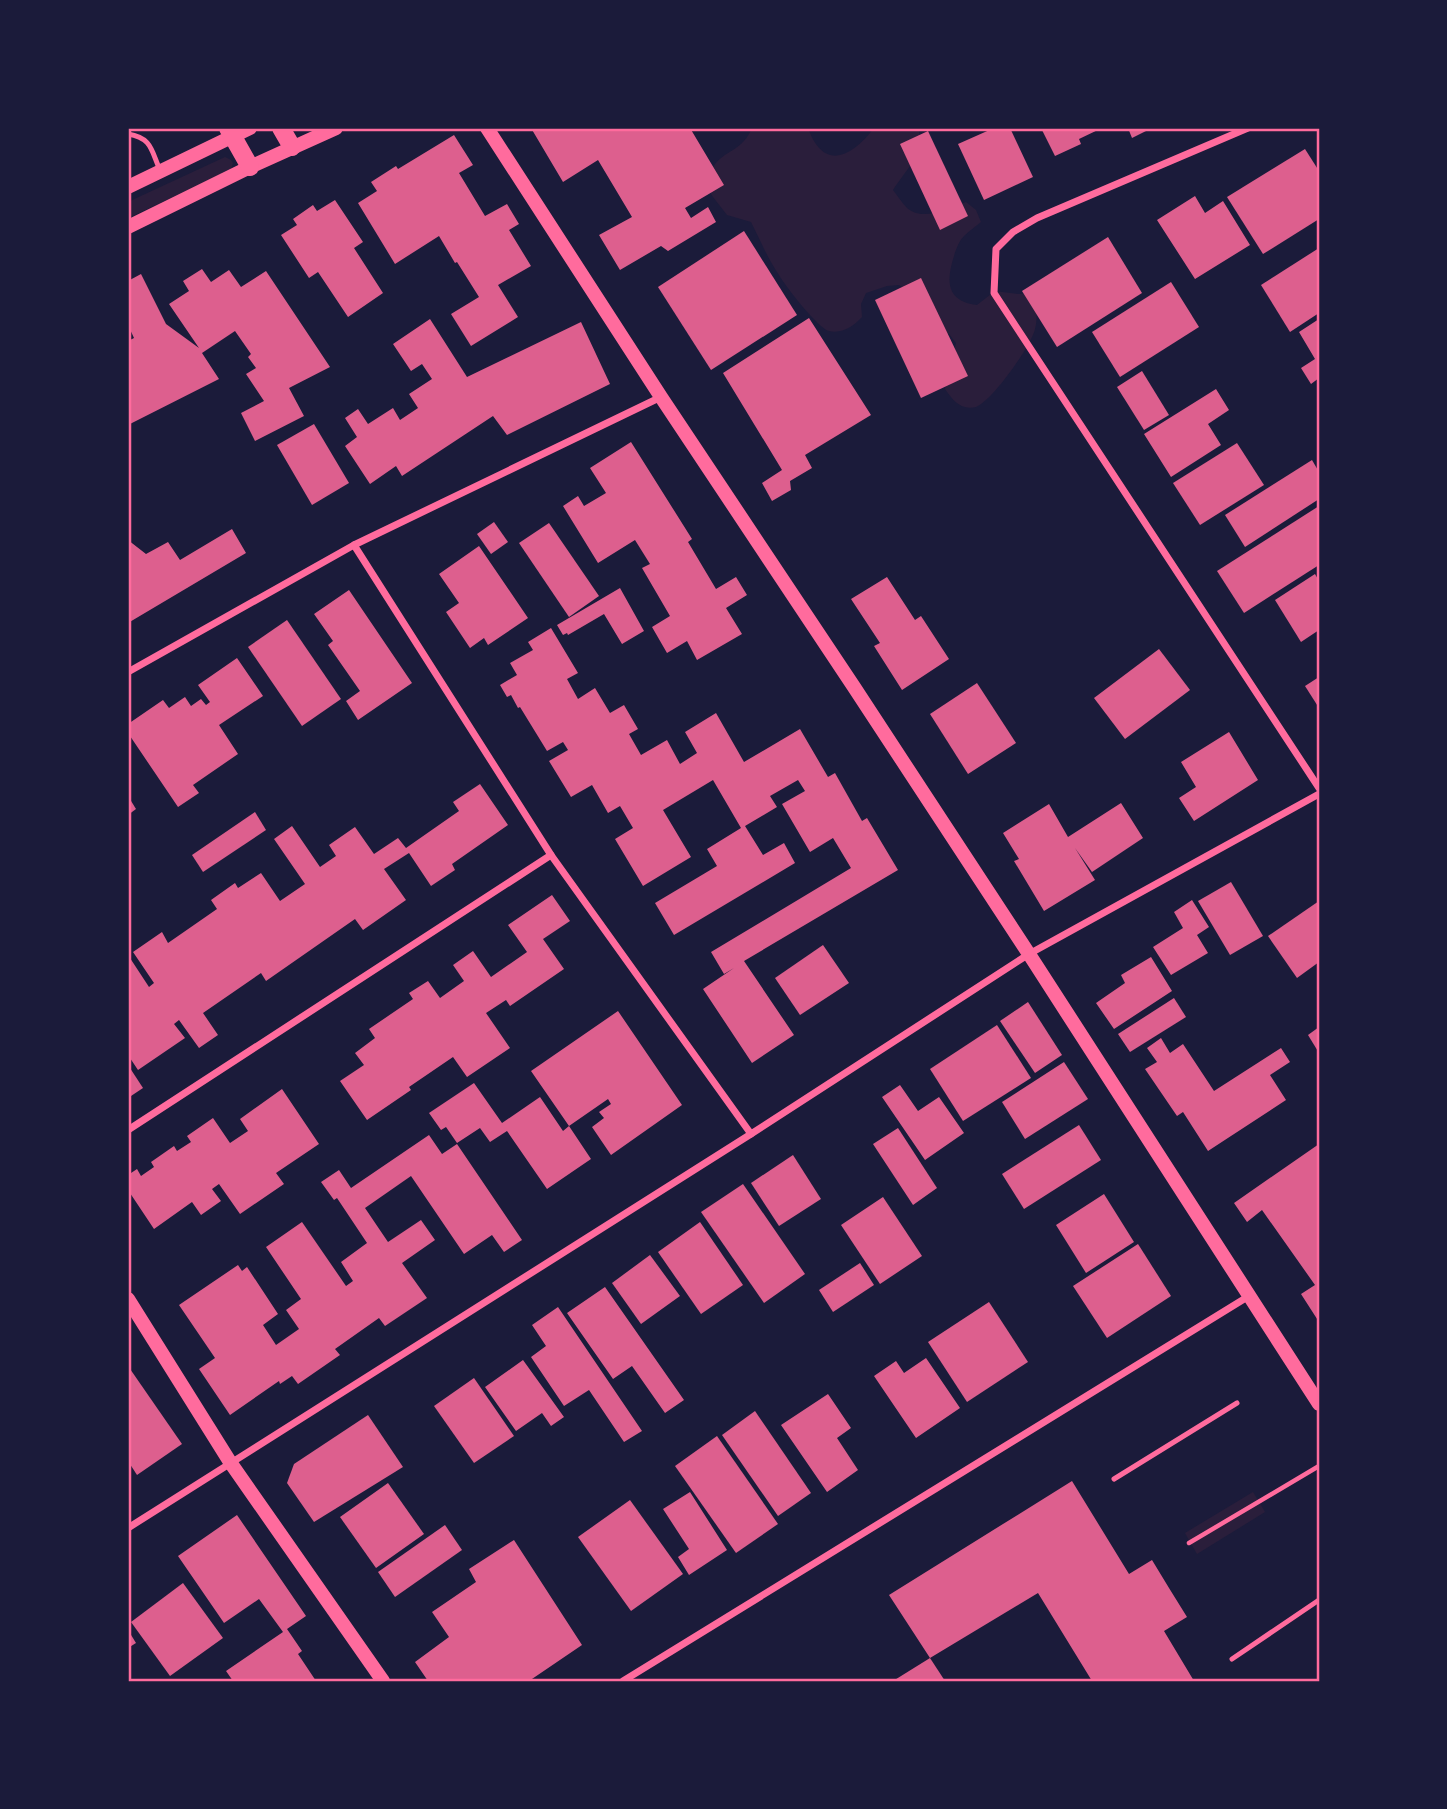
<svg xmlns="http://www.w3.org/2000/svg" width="1447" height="1809" font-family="Poppins,sans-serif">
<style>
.green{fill:#2a1e3b}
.building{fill:#dd5f8e}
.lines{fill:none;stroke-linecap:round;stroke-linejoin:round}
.path{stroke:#ff6b9d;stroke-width:4.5}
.service{stroke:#ff6b9d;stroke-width:5}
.minor{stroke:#ff6b9d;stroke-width:7}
.secondary{stroke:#ff6b9d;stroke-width:14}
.primary{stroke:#ff6b9d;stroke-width:18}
.neatline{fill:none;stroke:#ff6b9d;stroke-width:2.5}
</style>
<rect width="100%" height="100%" fill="#1b1b3a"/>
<g class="green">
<path d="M 752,128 L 808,128 C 824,172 852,157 874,128 L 918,128 C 926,152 905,171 893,190 C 897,195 902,203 907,208 C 923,222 949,208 966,202 L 976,210 L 981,222 C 976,226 969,231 964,236 C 959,241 956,249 954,256 C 946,281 946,301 977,305 L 995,291 L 1019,294 L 1031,293 C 1037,304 1038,316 1035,329 C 1031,346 992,401 976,407 C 972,408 968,408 965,407 C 956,405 950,396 945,389 L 956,343 L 949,334 L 926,325 L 909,292 L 899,285 L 887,286 L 866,293 L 861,304 L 862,317 C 854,326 842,334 829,331 C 819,329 785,286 779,275 C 768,259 760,240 751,222 L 727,215 L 713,197 L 706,186 C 708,179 710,170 715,164 C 729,148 742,151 752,128 Z"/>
<polygon points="225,157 231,160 233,163 231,170 128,218 128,202"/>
<polygon points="1253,1492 1265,1512 1197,1554 1185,1533"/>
</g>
<g class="building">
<polygon points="531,128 690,128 724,185 685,208 691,218 708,207 716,222 668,251 661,246 620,270 599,235 632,217 598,160 563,182"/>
<polygon points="994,128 1010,128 1033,177 984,200 958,144"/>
<polygon points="1041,128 1102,128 1079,139 1081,144 1055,156"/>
<polygon points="1128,128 1152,128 1132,138"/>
<polygon points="928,131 968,216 940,230 900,144"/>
<polygon points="454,135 473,165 459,173 485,216 507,204 519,224 509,230 531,266 498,285 518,317 471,346 451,314 479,297 457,262 455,263 439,236 395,264 358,203 377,191 371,182 396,166 398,169"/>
<polygon points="1305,149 1319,171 1319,219 1263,254 1227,197"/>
<polygon points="1195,196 1205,213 1223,201 1250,245 1195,279 1157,220"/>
<polygon points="335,200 363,242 354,248 383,293 348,317 318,272 309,278 281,235 297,225 293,219 313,205 317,211"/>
<polygon points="744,231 797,315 711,370 658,287"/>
<polygon points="1108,237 1142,293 1057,347 1022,291"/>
<polygon points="1319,248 1319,313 1290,332 1261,285"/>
<polygon points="202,269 211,282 229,270 241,287 266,271 330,367 289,388 304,416 255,441 241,413 264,401 246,374 256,368 248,357 251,354 235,331 202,353 219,379 128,425 128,341 134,338 128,325 128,281 141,274 166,324 199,348 169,304 189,291 183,281"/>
<polygon points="921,278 968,376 921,398 875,300"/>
<polygon points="1171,282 1199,327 1120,377 1092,332"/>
<polygon points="809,318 871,415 805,455 812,468 790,481 791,490 772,501 762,483 782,470 723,373"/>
<polygon points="430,319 467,377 581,322 610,384 507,435 493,416 402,476 396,466 370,484 345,446 357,437 345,418 358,409 368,424 393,408 400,420 418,408 409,394 432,379 422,364 411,371 393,344"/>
<polygon points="1319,319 1319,378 1311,384 1301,368 1315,359 1299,332"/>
<polygon points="1142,371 1169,415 1144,430 1117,387"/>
<polygon points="1216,389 1229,410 1208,424 1221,445 1171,477 1144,434"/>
<polygon points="314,424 349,483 312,505 277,445"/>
<polygon points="631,442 692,539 688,542 716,589 736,577 747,595 726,608 742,634 697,660 687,641 667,653 652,627 670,616 642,568 650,564 635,540 598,563 563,506 578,496 584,506 606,493 590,468"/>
<polygon points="1237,443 1264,485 1200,525 1173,483"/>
<polygon points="1312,460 1319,472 1319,499 1245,547 1225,515"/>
<polygon points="1319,506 1319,565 1244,613 1217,571"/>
<polygon points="494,522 508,542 491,554 477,534"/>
<polygon points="549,523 599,596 569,617 519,543"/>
<polygon points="232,529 246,553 128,623 128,540 146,554 168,542 180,560"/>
<polygon points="479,546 528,618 488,645 484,638 470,648 446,612 459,603 439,574"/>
<polygon points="1315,574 1319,581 1319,630 1301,642 1275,600"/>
<polygon points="887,577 915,620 921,616 949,659 902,690 874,646 880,643 851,599"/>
<polygon points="620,588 644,631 622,644 604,614 568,635 567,633 563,635 557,625"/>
<polygon points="349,590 412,683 358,720 346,701 360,691 328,645 333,641 314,614"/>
<polygon points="287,620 341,699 302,726 248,647"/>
<polygon points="551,628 578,673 567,679 578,699 595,688 610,713 624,705 638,729 629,734 641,755 667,740 680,764 697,753 685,732 716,713 744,762 800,729 828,777 835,773 862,821 867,818 898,870 744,961 794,1035 752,1063 703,989 734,968 724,974 711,952 851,868 833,838 810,852 782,804 805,791 798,780 770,796 777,807 745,826 763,855 784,843 795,863 674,935 655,903 717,866 707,849 741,828 713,780 663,810 691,857 643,886 615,839 633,828 620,806 608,813 592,785 571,797 549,761 568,750 563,742 547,751 520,707 518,708 511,695 507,697 500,685 517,675 510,663 533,650 528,642"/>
<polygon points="1159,649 1190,690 1125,739 1094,698"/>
<polygon points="237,658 263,696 219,725 238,754 193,785 199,793 178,807 128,733 128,724 163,700 169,708 185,697 191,706 201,699 206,705 210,702 198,685"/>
<polygon points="1319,677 1319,708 1305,686"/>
<polygon points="977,683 1016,743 968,774 930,714"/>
<polygon points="1229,732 1258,780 1194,821 1179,798 1196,787 1181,762"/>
<polygon points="480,784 508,825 452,864 455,870 431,886 409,853 384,869 406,900 363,930 355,919 266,981 261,973 203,1013 218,1035 199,1048 179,1020 174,1024 185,1038 138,1070 128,1055 128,955 149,987 154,983 133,952 162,932 168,943 217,909 211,900 235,883 238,888 261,873 280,901 305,884 274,839 292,826 320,867 336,856 329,845 355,827 374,854 398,838 406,848 459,811 453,802"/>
<polygon points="128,796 136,809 128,815"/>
<polygon points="1121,803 1143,838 1092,872 1075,848 1095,880 1044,911 1014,861 1019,859 1003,833 1049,804 1068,837"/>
<polygon points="255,812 266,830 203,872 192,855"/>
<polygon points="1231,882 1263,936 1230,955 1198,901"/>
<polygon points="552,895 570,921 543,939 564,969 510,1006 506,1000 486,1013 510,1048 467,1077 453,1057 409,1087 411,1090 367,1120 340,1081 364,1065 355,1053 375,1038 369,1029 413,999 409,993 428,981 440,998 464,981 453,965 473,951 491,977 527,952 508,925"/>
<polygon points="1192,900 1209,927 1197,935 1208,953 1171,975 1153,947 1183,928 1174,912"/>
<polygon points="1319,901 1319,962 1297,978 1268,936"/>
<polygon points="823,945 849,983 800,1015 775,978"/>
<polygon points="1151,957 1172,991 1114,1029 1096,1003 1125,983 1121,975"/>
<polygon points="1174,998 1186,1017 1130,1052 1118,1034"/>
<polygon points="1028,1002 1062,1055 1035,1073 1000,1021"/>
<polygon points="618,1011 682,1105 611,1155 592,1127 604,1118 599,1112 611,1104 608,1099 569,1126 531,1071"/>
<polygon points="997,1025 1031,1078 963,1121 930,1069"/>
<polygon points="1319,1027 1319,1053 1308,1035"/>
<polygon points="1161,1038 1170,1053 1183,1044 1214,1091 1281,1048 1290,1062 1270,1075 1286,1100 1208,1151 1183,1112 1177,1116 1145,1069 1157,1062 1147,1048"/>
<polygon points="1064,1062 1088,1099 1025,1139 1002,1102"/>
<polygon points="128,1065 143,1088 128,1098"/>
<polygon points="474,1083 502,1123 540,1097 563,1131 569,1126 591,1159 547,1189 507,1131 490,1142 480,1128 457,1143 446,1127 441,1130 429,1113"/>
<polygon points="900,1085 918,1111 939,1097 964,1133 925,1160 882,1097"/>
<polygon points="282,1089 319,1144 276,1173 284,1184 240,1214 219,1184 212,1189 221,1201 201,1215 192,1202 154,1229 128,1190 128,1175 137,1169 141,1176 154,1167 151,1162 174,1146 177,1151 191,1142 187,1136 213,1118 230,1143 248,1131 240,1119"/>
<polygon points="1079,1125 1101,1160 1024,1209 1002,1174"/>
<polygon points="898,1128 937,1188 913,1205 873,1144"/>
<polygon points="429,1135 442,1154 457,1144 522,1240 504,1252 492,1235 464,1254 411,1176 365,1208 388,1242 421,1220 435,1240 402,1263 427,1298 385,1326 379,1318 335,1349 340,1355 298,1384 292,1376 280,1384 279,1381 230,1415 199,1369 215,1358 179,1305 238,1265 242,1271 247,1267 278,1314 263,1325 276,1345 299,1329 286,1310 301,1299 266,1247 302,1222 346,1286 353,1281 341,1262 367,1243 337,1198 334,1200 321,1182 339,1170 351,1188"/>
<polygon points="1319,1144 1319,1322 1301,1294 1315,1285 1262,1210 1247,1222 1234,1203"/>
<polygon points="793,1155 821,1199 779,1226 751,1183"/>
<polygon points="743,1184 805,1274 764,1303 701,1212"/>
<polygon points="1104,1194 1134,1242 1086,1273 1056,1225"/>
<polygon points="883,1197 922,1256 880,1284 841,1225"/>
<polygon points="700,1222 743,1285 701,1314 658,1252"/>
<polygon points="1138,1244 1171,1296 1107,1338 1073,1286"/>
<polygon points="650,1255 680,1296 641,1324 612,1283"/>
<polygon points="860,1263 874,1285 833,1312 819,1290"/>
<polygon points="605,1287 684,1400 665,1413 632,1366 613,1379 567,1313"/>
<polygon points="989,1302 1028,1362 967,1402 928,1342"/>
<polygon points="558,1307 642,1431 624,1442 589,1390 564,1406 531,1357 546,1346 532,1325"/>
<polygon points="926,1358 960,1408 916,1438 874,1376 896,1361 904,1373"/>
<polygon points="523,1360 564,1417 551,1426 542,1413 516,1431 485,1387"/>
<polygon points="128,1366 182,1444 137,1475 128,1461"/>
<polygon points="474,1378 514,1436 474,1463 434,1406"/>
<polygon points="828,1394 851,1428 837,1438 858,1470 827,1492 781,1425"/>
<polygon points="755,1411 811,1493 778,1516 722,1435"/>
<polygon points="368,1415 403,1467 314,1522 287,1483 294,1464"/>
<polygon points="717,1436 778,1524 736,1553 675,1466"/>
<polygon points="1072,1481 1129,1574 1152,1560 1169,1588 1187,1617 1164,1631 1194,1681 1092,1681 1038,1593 930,1658 889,1595"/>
<polygon points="388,1483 424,1534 376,1568 340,1517"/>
<polygon points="690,1492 727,1550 689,1575 678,1557 689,1549 663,1509"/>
<polygon points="630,1500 683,1574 631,1611 578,1537"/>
<polygon points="237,1515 306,1616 287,1629 302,1651 298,1654 316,1681 233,1681 226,1671 283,1632 259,1599 224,1623 178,1556"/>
<polygon points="445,1525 462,1550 395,1597 378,1572"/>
<polygon points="514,1540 582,1645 529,1681 428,1681 415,1662 449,1637 432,1612 476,1582 469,1569"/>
<polygon points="183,1583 223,1638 170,1676 131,1622"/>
<polygon points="128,1630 136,1643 128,1648"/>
<polygon points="930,1658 945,1681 893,1681"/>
</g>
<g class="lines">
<polyline class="path" points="1189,1543 1319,1466"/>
<g class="service">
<path d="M 128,134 C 152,138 151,150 160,170"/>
<polyline points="1114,1479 1237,1403"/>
<polyline points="1232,1659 1319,1600"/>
</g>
<g class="minor">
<polyline points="1248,128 1037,218 1013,232 996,249 994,293 1319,788"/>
<polyline points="354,545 551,855 751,1134"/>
<polyline points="128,672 354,545 661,397"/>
<polyline points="128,1130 551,855"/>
<polyline points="128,1528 751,1134 1029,954 1319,794"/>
<polyline points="623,1681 1249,1296"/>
</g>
<g class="secondary">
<polyline points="487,128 661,397 854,687 1029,954 1319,1404"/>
<polyline points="128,187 250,128"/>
<polyline points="128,227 250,167 336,128"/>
<polyline points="128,1299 230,1462 383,1681"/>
</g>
<g class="primary">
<polyline points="228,128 250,167"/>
<polyline points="281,128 292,147"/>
</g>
</g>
<rect width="1447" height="1809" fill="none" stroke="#1b1b3a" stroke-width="259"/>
<rect x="130" y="130" width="1188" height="1550" class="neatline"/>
</svg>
